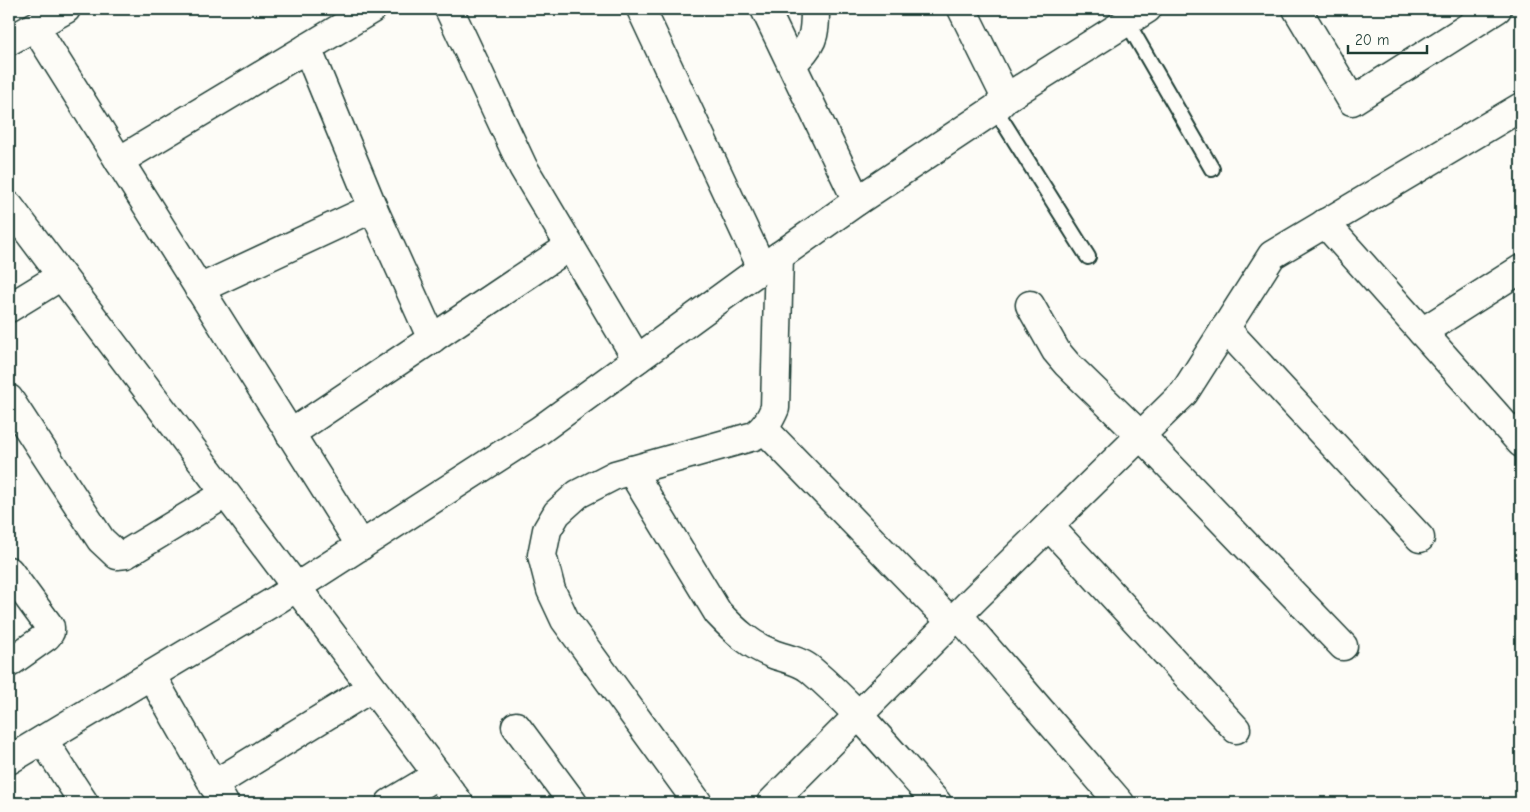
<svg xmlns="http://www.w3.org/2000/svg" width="1530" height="812" font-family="'Comic Neue',sans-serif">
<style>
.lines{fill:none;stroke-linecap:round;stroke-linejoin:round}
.lane-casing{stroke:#1f3d34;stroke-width:18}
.street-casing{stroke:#1f3d34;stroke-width:31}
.lane{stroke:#fdfcf7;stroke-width:14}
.street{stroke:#fdfcf7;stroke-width:28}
</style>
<rect width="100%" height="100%" fill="#fdfcf7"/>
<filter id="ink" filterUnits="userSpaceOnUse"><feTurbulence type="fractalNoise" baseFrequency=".02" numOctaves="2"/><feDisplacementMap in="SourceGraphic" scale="10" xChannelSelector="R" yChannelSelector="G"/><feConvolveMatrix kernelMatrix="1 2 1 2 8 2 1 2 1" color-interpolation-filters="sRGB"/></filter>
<g filter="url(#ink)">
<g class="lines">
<g class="lane-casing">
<g id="lane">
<polyline points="1127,22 1212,169"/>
<polyline points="995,109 1088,257"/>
</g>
</g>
<g class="street-casing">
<g id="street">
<polyline points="449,9 523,167 637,359"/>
<polyline points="641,9 762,268"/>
<polyline points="765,9 857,201"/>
<polyline points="962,9 1006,98"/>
<polyline points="1297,9 1352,101 1497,9"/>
<polyline points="35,27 361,546"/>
<polyline points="9,41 66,9"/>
<polyline points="307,48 373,208 432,339"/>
<path d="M 792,64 C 813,43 815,39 815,9"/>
<polyline points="119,161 372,9"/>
<polyline points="9,206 459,803"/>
<polyline points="1325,223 1521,443"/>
<polyline points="199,289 373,208"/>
<polyline points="1030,305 1056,351 1067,364 1141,436 1343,646"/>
<polyline points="9,308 61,276"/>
<polyline points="1225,328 1420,538"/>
<polyline points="1422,332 1521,269"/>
<polyline points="9,399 101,540 117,555 126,554 225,494"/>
<polyline points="764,429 951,622"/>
<polyline points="290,434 570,246"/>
<path d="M 631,470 L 718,613 C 735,631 750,645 773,654 C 786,659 801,661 811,670 C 857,709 897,759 937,803"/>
<polyline points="1049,526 1236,729"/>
<polyline points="9,571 50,627 50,632 47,636 9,663"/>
<polyline points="958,615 1120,803"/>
<polyline points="151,675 224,803"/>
<polyline points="516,726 573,803"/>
<polyline points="43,740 84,803"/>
<polyline points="9,760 278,599 540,430 747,279 857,201 995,109 1006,98 1147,9"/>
<polyline points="213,785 371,688"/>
<polyline points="390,803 437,775"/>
<path d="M 698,803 L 565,620 L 551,590 L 542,555 L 547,530 L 557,513 L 578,494 L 615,475 L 754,436 C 765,428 770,420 775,408 L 779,256"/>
<polyline points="771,803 976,597 1184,393 1272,255 1521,107"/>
</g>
</g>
<use href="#lane" class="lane"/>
<use href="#street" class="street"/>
</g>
</g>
<rect width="1530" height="812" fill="none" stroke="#fdfcf7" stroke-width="30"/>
<rect x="15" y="15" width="1500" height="782" fill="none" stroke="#1f3d34" stroke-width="2" filter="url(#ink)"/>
<path d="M1348 45v8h79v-8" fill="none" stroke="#1f3d34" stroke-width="2.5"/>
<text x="1355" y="45" font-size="15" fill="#1f3d34" stroke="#fdfcf7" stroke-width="4" paint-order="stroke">20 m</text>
</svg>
